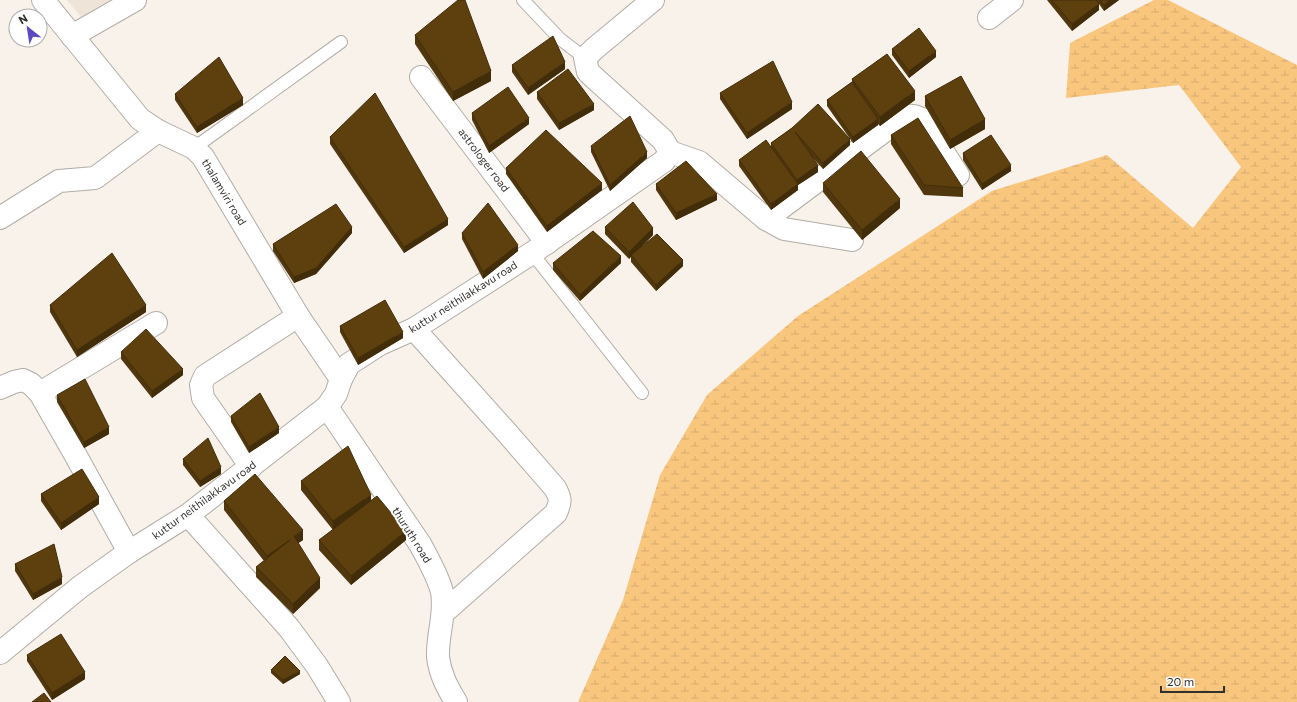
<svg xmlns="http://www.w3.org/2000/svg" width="1297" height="702" font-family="Commissioner,sans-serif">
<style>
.built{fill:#eee4d8}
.wetland{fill:url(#wetland-marsh)}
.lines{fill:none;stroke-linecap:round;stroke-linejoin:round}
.lane-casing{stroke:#b1aca6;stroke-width:14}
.street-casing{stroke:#b1aca6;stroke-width:24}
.secondary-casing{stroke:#b1aca6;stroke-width:24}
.lane{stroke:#fff;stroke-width:12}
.street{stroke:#fff;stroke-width:22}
.secondary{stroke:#fff;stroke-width:22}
.wall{fill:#51370d}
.shaded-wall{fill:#422d0a}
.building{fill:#5e400f;stroke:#422d0a}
.labels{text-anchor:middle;stroke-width:4;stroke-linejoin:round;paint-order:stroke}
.street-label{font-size:11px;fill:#32302d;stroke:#fff}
</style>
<defs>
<pattern id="wetland-marsh" width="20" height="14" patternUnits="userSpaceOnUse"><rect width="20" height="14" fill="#f9c67e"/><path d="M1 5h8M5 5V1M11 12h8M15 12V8" fill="none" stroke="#d6aa6d"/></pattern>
</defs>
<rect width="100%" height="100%" fill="#f8f2eb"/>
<polygon class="built" points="67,0 141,0 91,29"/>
<polygon class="wetland" points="1154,0 1168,0 1297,65 1297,702 578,702 623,600 660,475 707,395 798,316 992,191 1107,155 1193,228 1241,167 1179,85 1066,98 1070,43"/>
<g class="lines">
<g class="lane-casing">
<g id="lane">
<polyline points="523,0 560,39 585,58"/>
<polyline points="194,148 341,42"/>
<polyline points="532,253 642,393"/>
</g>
</g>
<g class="street-casing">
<g id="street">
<polyline points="43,0 140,119 158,131 194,148 203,157 298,316 341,379"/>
<polyline points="989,18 1012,0"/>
<polyline points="72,36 135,0"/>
<polyline points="421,77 547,243"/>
<polyline points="670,152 699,162 766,219 784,229 852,240"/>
<polyline points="0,218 59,181 95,178 158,131"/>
<path d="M 766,219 L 899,120 C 909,115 911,114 922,119 L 958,175"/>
<path d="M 414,329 L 509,435 L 555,488 C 561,499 561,501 556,513 L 443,613"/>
<polyline points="0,388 14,382 23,380 31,384 40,393 76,456 129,552"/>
<polyline points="40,393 156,323"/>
<path d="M 327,407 L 420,544 C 428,559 438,576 442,592 C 446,614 437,635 438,657 C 440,674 447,687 456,702"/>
<polyline points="251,467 203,398 201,385 205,376 298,316"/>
<polyline points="188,515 289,628 317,666 339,702"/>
</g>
</g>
<g class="secondary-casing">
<polyline id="secondary" points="0,653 80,587 129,552 188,515 327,407 336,394 341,379 349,364 380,344 414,329 532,253 664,161 670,152 663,140 588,72 585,58 594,49 653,0"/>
</g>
<use href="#lane" class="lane"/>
<use href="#street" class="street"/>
<use href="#secondary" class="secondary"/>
</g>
<g class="wall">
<polygon points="1047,0 1119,0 1104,11 1099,4 1099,10 1072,31"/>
<polygon points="415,35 491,81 453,101 415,44"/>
<polygon points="892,49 936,57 909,78 892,55"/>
<polygon points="512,65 565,69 528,95 512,72"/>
<polygon points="852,79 915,100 880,126 878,124 878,125 853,143 827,106 827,100 852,82"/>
<polygon points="537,92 594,110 559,130 537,99"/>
<polygon points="720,93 792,109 747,139 720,99"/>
<polygon points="175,94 243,105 197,133 175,100"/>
<polygon points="925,96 985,129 950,149 925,106"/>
<polygon points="472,113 529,124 489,153 472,120"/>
<polygon points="792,128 850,145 823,169 814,159 818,172 798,185 798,190 771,210 739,166 739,160 771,146 771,143"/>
<polygon points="891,135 963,188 963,197 924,195 891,144"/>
<polygon points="330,137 448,225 404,253 330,144"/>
<polygon points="591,146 647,158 610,191 591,152"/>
<polygon points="963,153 1011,171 982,190 963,160"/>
<polygon points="506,168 602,190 547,232 506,174"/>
<polygon points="823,183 900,208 862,240 823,192"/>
<polygon points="656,184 717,200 676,220 656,190"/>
<polygon points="605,227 653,235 638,250 683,266 656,291 631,262 631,256 629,259 605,234"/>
<polygon points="352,233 316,274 294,283 273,251 273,244"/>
<polygon points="462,233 518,251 483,279 462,239"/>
<polygon points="553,263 621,263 580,301 553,270"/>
<polygon points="50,305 146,312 77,357 50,312"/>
<polygon points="340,326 403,338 358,365 340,332"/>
<polygon points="121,352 183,375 152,398 121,359"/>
<polygon points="57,395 109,434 84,448 57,402"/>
<polygon points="231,416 279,433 249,453 231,422"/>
<polygon points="183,459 221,474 200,487 183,465"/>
<polygon points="301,481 371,501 406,540 351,585 319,550 319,540 333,530 301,490"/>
<polygon points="41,494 99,504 61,530 41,501"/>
<polygon points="224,501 303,540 298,543 320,588 293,614 256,577 256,567 264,561 224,510"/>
<polygon points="15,564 62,584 33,600 15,571"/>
<polygon points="27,655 85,679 52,700 27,661"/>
<polygon points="271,670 300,674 283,684 271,673"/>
</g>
<g class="shaded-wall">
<polygon points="1110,0 1119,0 1104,11 1104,5"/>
<polygon points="1099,4 1099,10 1072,31 1072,24"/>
<polygon points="936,51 936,57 909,78 909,71"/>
<polygon points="565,62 565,69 528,95 528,88"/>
<polygon points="491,71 491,81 453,101 453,92"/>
<polygon points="915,91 915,100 880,126 880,117"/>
<polygon points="243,98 243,105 197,133 197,127"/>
<polygon points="792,102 792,109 747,139 747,133"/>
<polygon points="594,104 594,110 559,130 559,123"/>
<polygon points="529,118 529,124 489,153 489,146"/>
<polygon points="878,119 878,125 853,143 853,137"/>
<polygon points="985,119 985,129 950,149 950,140"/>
<polygon points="850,139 850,145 823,169 823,163"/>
<polygon points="647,152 647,158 610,191 610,185"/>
<polygon points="818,165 818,172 798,185 798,190 771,210 771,204 797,185 797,180"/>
<polygon points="1011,165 1011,171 982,190 982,184"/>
<polygon points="602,183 602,190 547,232 547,226"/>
<polygon points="717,194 717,200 676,220 676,213"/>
<polygon points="900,199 900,208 862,240 862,230"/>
<polygon points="448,219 448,225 404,253 404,247"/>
<polygon points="352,227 352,233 316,274 294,283 294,277"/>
<polygon points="653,228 653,235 629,259 629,252"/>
<polygon points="518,245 518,251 483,279 483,272"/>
<polygon points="621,256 621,263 580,301 580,295"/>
<polygon points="683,260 683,266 656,291 656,285"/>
<polygon points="146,305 146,312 77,357 77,350"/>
<polygon points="403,332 403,338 358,365 358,358"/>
<polygon points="183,369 183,375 152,398 152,391"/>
<polygon points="109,427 109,434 84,448 84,442"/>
<polygon points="279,427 279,433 249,453 249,447"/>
<polygon points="221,467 221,474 200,487 200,481"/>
<polygon points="371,495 371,504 333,530 333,521"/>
<polygon points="99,497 99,504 61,530 61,523"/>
<polygon points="303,530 303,540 294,546 294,536"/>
<polygon points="406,531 406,540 351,585 351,576"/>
<polygon points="290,540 267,565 267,556"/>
<polygon points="62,577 62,584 33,600 33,594"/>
<polygon points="320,578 320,588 293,614 293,604"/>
<polygon points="300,671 300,674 283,684 283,680"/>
<polygon points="85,672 85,679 52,700 52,693"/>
</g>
<g class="building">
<polygon points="458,0 465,0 491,71 453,92 415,35"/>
<polygon points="1052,0 1096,0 1099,4 1072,24"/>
<polygon points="1100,0 1110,0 1104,5"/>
<polygon points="919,28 936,51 909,71 892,49"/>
<polygon points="553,36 565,62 528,88 512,65"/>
<polygon points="887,54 915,91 880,117 852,79"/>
<polygon points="219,57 243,98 197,127 175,94"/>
<polygon points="773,61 792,102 747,133 720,93"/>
<polygon points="568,69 594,104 559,123 537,92"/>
<polygon points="961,76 985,119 950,140 925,96"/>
<polygon points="852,82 878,119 853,137 827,100"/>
<polygon points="508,87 529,118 489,146 472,113"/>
<polygon points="375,93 448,219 404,247 330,137"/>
<polygon points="818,104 850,139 823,163 795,132 818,165 797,180 771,143 792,128"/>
<polygon points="630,116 647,152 610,185 591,146"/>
<polygon points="918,118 963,188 924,185 891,135"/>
<polygon points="546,130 602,183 547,226 506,168"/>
<polygon points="991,135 1011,165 982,184 963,153"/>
<polygon points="766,140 798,184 771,204 739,160"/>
<polygon points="861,151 900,199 862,230 823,183"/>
<polygon points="686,161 717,194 676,213 656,184"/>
<polygon points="633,202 653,228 629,252 605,227"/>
<polygon points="488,203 518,245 483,272 462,233"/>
<polygon points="336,204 352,227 316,268 294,277 273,244"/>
<polygon points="593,231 621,256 580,295 553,263"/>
<polygon points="657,234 683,260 656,285 631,255"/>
<polygon points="112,253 146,305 77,350 50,305"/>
<polygon points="385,300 403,332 358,358 340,326"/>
<polygon points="146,329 183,369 152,391 121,352"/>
<polygon points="85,379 109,427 84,442 57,395"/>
<polygon points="260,393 279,427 249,447 231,416"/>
<polygon points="208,438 221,467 200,481 183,459"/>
<polygon points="348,446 371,495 333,521 301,481"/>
<polygon points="82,469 99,497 61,523 41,494"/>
<polygon points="255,474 303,530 294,536 320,578 293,604 256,567 290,540 267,556 224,501"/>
<polygon points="377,496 406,531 351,576 319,540"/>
<polygon points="54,544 62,577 33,594 15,564"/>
<polygon points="61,634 85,672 52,693 27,655"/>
<polygon points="285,656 300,671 283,680 271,670"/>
<polygon points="44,693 51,702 32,702"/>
</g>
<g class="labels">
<g class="street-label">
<text transform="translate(484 160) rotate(53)" y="4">astrologer road</text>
<text transform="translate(224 192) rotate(59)" y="4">thalamviri road</text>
<text transform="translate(463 297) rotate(-32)" y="4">kuttur neithilakkavu road</text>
<text transform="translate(204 500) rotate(-36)" y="4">kuttur neithilakkavu road</text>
<text transform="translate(412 535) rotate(58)" y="4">thuruth road</text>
</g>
</g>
<g transform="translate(28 28) rotate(330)"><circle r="19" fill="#ffffff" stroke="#adacab"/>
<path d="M0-3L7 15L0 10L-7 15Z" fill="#5c49c1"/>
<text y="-6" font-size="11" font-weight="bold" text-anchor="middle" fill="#32302d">N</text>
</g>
<path d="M1161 686v6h63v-6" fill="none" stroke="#32302d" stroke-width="2"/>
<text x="1167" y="686" font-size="12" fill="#32302d" stroke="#ffffff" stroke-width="3" paint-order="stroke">20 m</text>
</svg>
